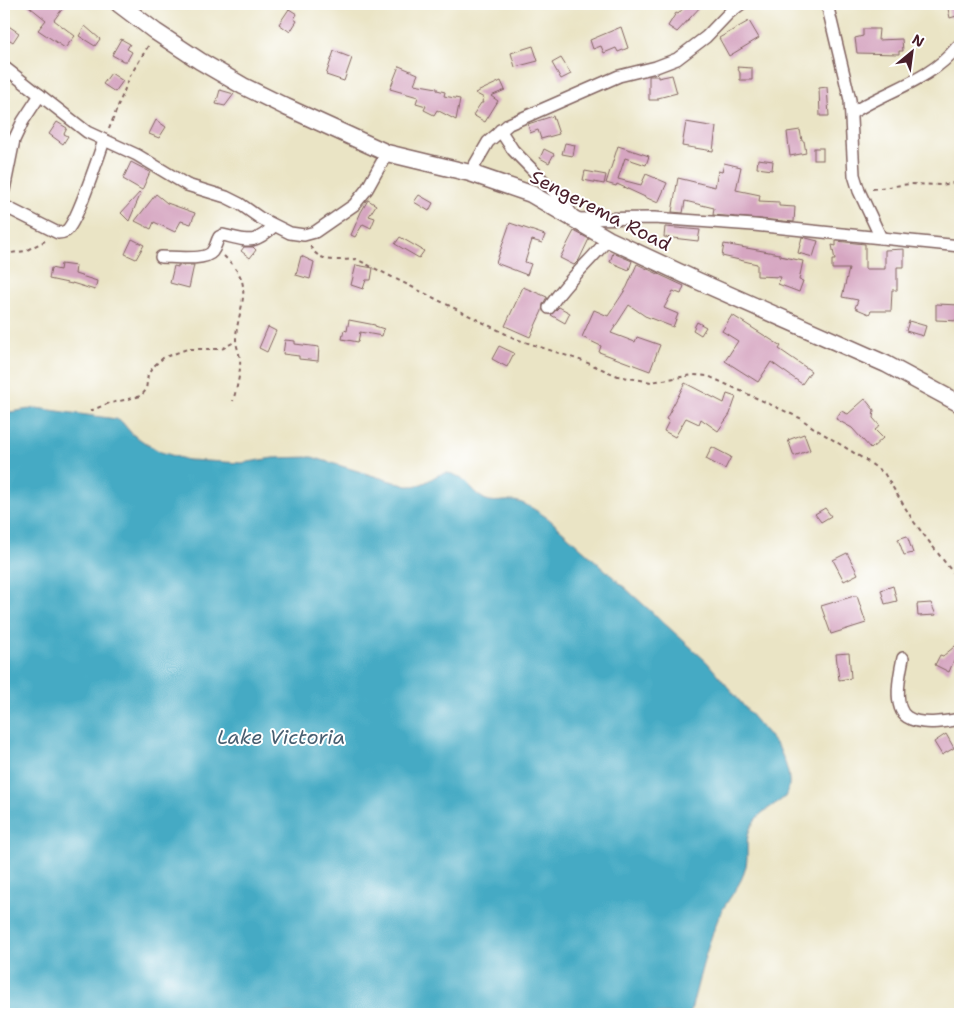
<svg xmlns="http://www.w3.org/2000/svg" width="964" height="1018" font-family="'Shantell Sans',sans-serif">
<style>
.water{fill:#44aac4;stroke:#476478}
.building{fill:#d6a6c1}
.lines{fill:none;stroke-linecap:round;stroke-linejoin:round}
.street-casing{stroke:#826461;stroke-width:14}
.secondary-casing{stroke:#826461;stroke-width:19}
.path{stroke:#826461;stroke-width:2;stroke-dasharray:4 4;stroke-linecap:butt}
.street{stroke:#fff;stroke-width:11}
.secondary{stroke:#fff;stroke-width:16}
.labels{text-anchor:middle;stroke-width:4;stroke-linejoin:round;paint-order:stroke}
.street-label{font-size:19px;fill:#4a1f2b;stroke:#fff}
.water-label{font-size:20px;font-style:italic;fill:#475e70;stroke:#fff}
</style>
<rect width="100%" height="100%" fill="#fff"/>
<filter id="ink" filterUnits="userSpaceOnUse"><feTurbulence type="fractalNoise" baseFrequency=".02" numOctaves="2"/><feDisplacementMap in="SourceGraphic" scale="10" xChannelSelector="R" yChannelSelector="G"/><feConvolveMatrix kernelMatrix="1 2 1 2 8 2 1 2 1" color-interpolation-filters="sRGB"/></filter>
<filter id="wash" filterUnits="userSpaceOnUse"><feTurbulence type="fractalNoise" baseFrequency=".0096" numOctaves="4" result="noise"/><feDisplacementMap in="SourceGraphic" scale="20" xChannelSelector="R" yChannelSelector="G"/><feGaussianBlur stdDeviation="1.12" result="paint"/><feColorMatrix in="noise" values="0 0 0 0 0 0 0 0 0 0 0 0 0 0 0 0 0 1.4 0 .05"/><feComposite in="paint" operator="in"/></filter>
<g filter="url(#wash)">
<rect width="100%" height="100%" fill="#eae4c5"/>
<path class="water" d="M 36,408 L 116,419 L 122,422 L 132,434 L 147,444 L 161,452 L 188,460 L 242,463 L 273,458 L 312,457 L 407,486 C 428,487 433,473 447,473 C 463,474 469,489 481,497 C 492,506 506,498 519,502 C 529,505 540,513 549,519 L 707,662 L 779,748 C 785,762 794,781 786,796 C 775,806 759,811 752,825 C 744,838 749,852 746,866 C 742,886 725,901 718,919 C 706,948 698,984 690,1014 L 4,1014 L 4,413 Z"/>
<g id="blocks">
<g class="building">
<polygon points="26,4 66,4 54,20 75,36 65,48 38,30 46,20"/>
<polygon points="687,4 703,4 677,32 668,26 676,13 678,14"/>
<polygon points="947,4 960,4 960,15 950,18"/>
<polygon points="289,9 297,14 294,19 297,21 290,32 279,24"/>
<polygon points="749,21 759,38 729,56 719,38"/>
<polygon points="4,23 19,33 13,42 4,36"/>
<polygon points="85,26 100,39 95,46 79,36"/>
<polygon points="621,27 628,48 618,52 616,48 604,53 601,46 593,49 590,40"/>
<polygon points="863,29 879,29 878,40 902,39 903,51 899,51 899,54 857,53 855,38 863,36"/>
<polygon points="121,39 130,44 127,49 132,52 127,61 123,61 112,55"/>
<polygon points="533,46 538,61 515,67 511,53"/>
<polygon points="334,51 352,58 344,81 326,75"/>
<polygon points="561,58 571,74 561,79 552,63"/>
<polygon points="399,66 418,74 414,84 437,88 437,90 445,92 444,96 460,99 456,120 437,110 434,115 424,110 426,106 416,103 418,97 390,89"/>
<polygon points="737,67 752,68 752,80 740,80 740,73"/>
<polygon points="111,73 123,81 115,92 103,84"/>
<polygon points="672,75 677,93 658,98 658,100 649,100 649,76 658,76 658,78"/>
<polygon points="501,81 505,90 491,96 498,101 485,122 473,115 481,103 483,103 482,101 484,98 475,93"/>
<polygon points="827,87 829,116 820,116 819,88"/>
<polygon points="220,90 234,94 225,106 216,104"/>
<polygon points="553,116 559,134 541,139 538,130 530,133 528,124"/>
<polygon points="156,120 166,127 159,138 149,134"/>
<polygon points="57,122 67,128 64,134 68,136 63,144 49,134"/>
<polygon points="686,122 716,127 713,151 682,146"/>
<polygon points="800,130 802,141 804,141 806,153 790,156 787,132"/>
<polygon points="565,143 575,145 573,156 562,154"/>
<polygon points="618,146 649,156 646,165 625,158 618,179 641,185 646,174 667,183 658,203 617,184 616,186 606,183"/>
<rect x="814" y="148" width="9" height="12"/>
<polygon points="544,149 554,154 549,163 540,158"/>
<polygon points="758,159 773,161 772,170 757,168"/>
<polygon points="131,162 150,172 142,190 123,179"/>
<polygon points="724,163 741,167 736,190 760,195 759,201 779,202 779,206 795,207 794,222 713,215 714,208 685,201 683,213 672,212 678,178 715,187 718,171 722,172"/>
<polygon points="585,171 606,175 604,184 583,180"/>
<polygon points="140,192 141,193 129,221 121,213"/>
<polygon points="156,194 167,203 195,213 191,224 181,221 175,232 154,222 151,229 135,221"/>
<polygon points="419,195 433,203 429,211 414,202"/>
<polygon points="368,200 376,205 369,216 375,218 371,228 363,224 355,237 351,235 361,212"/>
<polygon points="510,223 545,235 542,243 532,240 525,262 531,264 527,275 496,263"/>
<polygon points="665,227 700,230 698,241 664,237"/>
<polygon points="574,231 589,239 579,260 574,265 560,258"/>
<polygon points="400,237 424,251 419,258 395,244"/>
<polygon points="802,237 818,241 813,257 798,253"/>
<polygon points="132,239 144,245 136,259 125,254"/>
<polygon points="836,241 865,244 865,269 885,269 885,250 904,249 904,267 897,267 897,290 892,290 891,311 871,311 869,314 855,308 858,300 842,297 849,269 832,269 832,260 835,260 832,245 836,246"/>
<polygon points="724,244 780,254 780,256 803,261 799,280 803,281 799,292 778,284 781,277 757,276 757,264 722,256"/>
<polygon points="244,247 253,247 256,250 250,258 241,251"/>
<polygon points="613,253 632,261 629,270 610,262"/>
<polygon points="301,256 314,262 310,279 296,275"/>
<polygon points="61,264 76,266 75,274 97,281 95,290 72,283 72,284 49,279 51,268 60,270"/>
<polygon points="637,264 684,286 681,294 673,291 664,308 678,314 673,327 645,316 629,305 611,333 635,342 637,337 660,345 650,371 599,352 601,346 582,337 594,310 608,316 627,287"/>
<polygon points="178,265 194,265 189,288 170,283 174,266 178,267"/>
<polygon points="356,265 373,268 371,280 366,280 363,289 351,285"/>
<polygon points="523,287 547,297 543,304 542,311 530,337 505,326"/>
<polygon points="936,304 960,305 960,321 936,320"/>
<polygon points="559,307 570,313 565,323 551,315"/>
<polygon points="732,315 781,346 779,349 811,371 802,384 771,362 758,382 725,361 738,341 722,331"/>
<polygon points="349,320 375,325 375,326 384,329 382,336 360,332 358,342 342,339 344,330 347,331"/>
<polygon points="909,321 926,326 923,336 906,331"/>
<polygon points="697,322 706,327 701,335 693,330"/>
<polygon points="268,327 276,331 267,352 259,348"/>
<polygon points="285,340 295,341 295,344 319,347 318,361 299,359 299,356 283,354"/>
<polygon points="499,346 514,353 507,367 492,359"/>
<polygon points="685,383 724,403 727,394 736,397 730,414 718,431 701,419 699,424 686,418 675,437 664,431 669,421 666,419"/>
<polygon points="865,399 874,410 873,418 880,426 875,430 883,438 871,449 852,428 836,419 841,411 848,414"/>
<polygon points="804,434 810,450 794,456 788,440"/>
<polygon points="712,447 731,457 725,469 706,459"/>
<polygon points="825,508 831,516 821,522 815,514"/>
<polygon points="907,536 913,553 904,555 898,539"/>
<polygon points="847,553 858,574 844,581 833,560"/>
<polygon points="893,586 897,601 885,604 881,590"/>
<polygon points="854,596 857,596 866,623 831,634 821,606"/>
<polygon points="931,603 936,615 918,616 917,604"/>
<polygon points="960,642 960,655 954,660 949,672 935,665 940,655 943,656"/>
<polygon points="849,653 851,678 839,680 836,654"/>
<polygon points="946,734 954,748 942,755 934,742"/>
</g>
</g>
</g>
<g filter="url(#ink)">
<use href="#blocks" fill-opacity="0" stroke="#826461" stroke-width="1"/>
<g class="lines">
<g class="street-casing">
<g id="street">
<polyline points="827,4 850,100 854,175 859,191 881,238"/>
<polyline points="4,67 87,132 137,155 187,185 226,197 240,204 260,218 290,233 304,235 315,232 354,205 367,189 387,153"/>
<path d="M 852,113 C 887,90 930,81 957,47"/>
<polyline points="500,130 513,150 561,199 575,219 654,218 754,225 960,246"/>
<polyline points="470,173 488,142 509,124 619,76 656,67 677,59 706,37 729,13 741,4"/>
<polyline points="4,190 14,140 23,121 40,95"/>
<path d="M 4,206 L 58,233 C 60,233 64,232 66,231 C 77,223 98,157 104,141"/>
<path d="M 161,257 C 173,257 205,261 212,252 C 216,247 216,242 219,237 L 223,235 C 249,241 254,245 274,226"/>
<path d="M 549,308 C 565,282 589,263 608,239"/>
<path d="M 903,658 C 900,672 892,707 907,717 C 921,726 944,722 960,719"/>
</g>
</g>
<g class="secondary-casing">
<polyline id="secondary" points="119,4 156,32 200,61 243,86 286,107 387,153 470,173 531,194 608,239 698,281 886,364 960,404"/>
</g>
<g class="path">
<polyline points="109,129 130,76 150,43"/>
<polyline points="872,189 910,184 941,185 960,182"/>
<path d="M 310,246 C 320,264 339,260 356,259 L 516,339 L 583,361 L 618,376 L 651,382 L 693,375 L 708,376 L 800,418 L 814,428 L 867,461 L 884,473 L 914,522 L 960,582"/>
<polyline points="4,254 25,251 45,241"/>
<path d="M 224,256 C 231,263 239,271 242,281 C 247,300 236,320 236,339 C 236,346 239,352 240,358 C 241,373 237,387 233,401"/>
<polyline points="90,411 107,404 141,396 146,390 148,374 155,365 163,358 187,349 222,349 236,341"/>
</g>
<use href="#street" class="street"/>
<use href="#secondary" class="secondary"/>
</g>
</g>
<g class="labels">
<g class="street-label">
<text transform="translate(601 210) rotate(27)" y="7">Sengerema Road</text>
</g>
<g class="water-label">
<text x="281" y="744">Lake Victoria</text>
</g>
</g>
<rect width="964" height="1018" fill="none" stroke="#fff" stroke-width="20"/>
<g transform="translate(912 52) rotate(29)" stroke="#ffffff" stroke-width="4" paint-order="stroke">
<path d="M0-4L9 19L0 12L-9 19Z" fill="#4a1f2b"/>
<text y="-8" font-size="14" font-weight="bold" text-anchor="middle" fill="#4a1f2b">N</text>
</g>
</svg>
